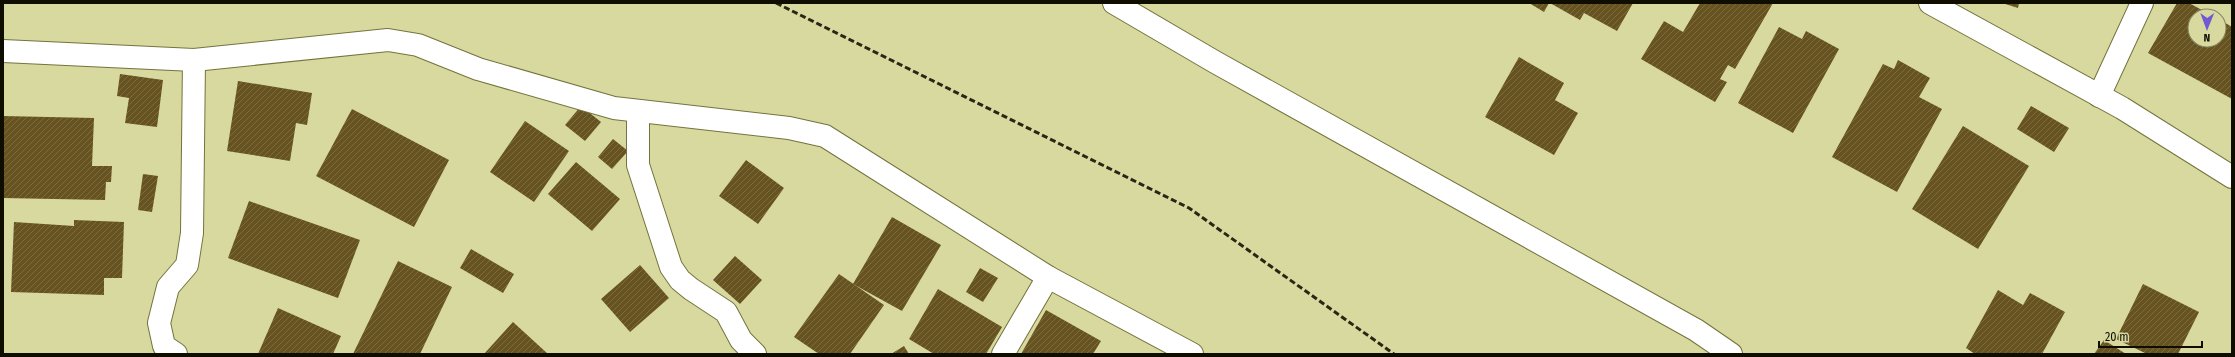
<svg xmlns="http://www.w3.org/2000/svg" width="2235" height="357" font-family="'Fira Sans Condensed',sans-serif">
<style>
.building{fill:url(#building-hatch)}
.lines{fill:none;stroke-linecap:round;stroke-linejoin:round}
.street-casing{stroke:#74733d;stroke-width:24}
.street{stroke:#fff;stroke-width:22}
.rail{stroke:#282714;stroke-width:3;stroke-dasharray:6 3;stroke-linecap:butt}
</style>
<defs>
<pattern id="building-hatch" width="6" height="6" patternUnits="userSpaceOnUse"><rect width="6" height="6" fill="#675320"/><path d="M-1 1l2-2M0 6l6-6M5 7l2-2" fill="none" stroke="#7b6c44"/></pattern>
</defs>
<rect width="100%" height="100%" fill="#d8d99f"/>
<g class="building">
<polygon points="1529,3 1549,3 1544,12"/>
<polygon points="1550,3 1633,3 1617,31 1584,13 1580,20"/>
<polygon points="1700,3 1773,3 1735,69 1728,65 1720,79 1727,82 1715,102 1641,59 1664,21 1683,32"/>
<polygon points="2002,3 2019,3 2018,8"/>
<polygon points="2177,3 2189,3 2213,16 2195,16 2195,40 2219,40 2219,19 2232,27 2232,99 2148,53"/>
<polygon points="1779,27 1802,39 1806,31 1839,49 1793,133 1738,103"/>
<polygon points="1519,57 1564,83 1555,100 1578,113 1554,155 1485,117"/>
<polygon points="1898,60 1930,78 1919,97 1942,109 1897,192 1832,157 1883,64 1894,69"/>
<polygon points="120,74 163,80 157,127 125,123 129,98 117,96"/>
<polygon points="238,81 312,93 307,125 296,123 290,161 227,151"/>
<polygon points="581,106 601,122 585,141 565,125"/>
<polygon points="2031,106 2069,128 2054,152 2017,129"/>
<polygon points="352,109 449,160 414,227 316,176"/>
<polygon points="3,116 94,118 92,166 112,166 111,182 106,182 105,200 3,198"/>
<polygon points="525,121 569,151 534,202 490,172"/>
<polygon points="1963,126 2029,166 1978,249 1912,209"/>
<polygon points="613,139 628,151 612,169 598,157"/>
<polygon points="746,160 784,188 758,224 719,196"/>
<polygon points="576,162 620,199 592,231 548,194"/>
<polygon points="143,174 158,176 152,212 138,210"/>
<polygon points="249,201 360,240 338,298 228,258"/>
<polygon points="892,217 941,245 902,311 853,284"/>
<polygon points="74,220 124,222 122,278 104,278 104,295 11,292 14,222 74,226"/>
<polygon points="471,249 514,274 503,293 460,268"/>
<polygon points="735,256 762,280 740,304 713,280"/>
<polygon points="398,261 452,287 420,354 353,354"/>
<polygon points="640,265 669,298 630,332 601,299"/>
<polygon points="980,268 998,278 983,302 966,292"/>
<polygon points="839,274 884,305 850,354 819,354 794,337"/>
<polygon points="2143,284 2199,312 2178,354 2147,354 2116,339"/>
<polygon points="938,289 1002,327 986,354 934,354 909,339"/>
<polygon points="1998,290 2023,305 2030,293 2065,312 2042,354 1975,354 1966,348"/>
<polygon points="278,308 341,336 333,354 258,354"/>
<polygon points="1046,310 1101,341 1093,354 1021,354"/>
<polygon points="513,322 548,354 484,354"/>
<polygon points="2104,340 2126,354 2094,354"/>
<polygon points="904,346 909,354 891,354"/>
</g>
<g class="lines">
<g class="street-casing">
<g id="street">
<polyline points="1114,3 1215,62 1696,330 1731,354"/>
<polyline points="1930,3 2122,108 2232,177"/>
<polyline points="3,51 194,60 388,40 418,45 478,69 614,108 789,128 825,136 1048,277 1192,354"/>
<polyline points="2099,96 2142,3"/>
<polyline points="638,112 638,165 671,267 680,280 691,289 726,312 741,340 755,354"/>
<polyline points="176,354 164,346 159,323 168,287 187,265 192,233 194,60"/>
<polyline points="1003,354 1048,277"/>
</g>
</g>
<use href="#street" class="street"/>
<polyline class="rail" points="776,3 1189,208 1394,354"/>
</g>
<rect width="2235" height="357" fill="none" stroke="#0e0d00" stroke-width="8"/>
<g transform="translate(2207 28) rotate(181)"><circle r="19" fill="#d8d99f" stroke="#87875f"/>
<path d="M0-3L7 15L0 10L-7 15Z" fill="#7059d3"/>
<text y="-6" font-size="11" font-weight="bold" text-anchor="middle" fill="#0e0d00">N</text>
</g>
<path d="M2099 341v6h103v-6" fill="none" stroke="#0e0d00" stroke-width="2"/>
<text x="2105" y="341" font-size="12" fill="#0e0d00" stroke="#d8d99f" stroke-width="3" paint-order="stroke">20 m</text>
</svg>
